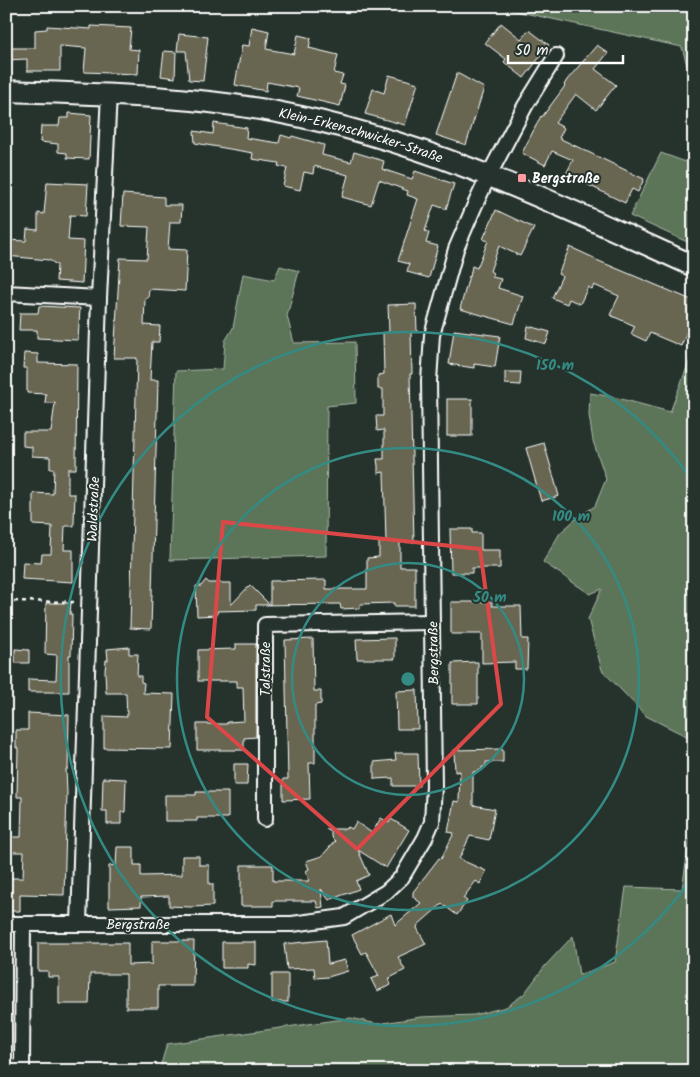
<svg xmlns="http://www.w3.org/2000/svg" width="700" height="1077" font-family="Kalam,sans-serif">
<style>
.green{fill:#5c7459;stroke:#aebaac}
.building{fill:#676651;stroke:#fff}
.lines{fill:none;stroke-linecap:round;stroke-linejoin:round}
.street-casing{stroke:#fff;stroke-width:18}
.secondary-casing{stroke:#fff;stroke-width:24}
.path{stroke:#fff;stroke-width:2.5;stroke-dasharray:4 4;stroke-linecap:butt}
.street{stroke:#26332d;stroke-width:14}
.secondary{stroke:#26332d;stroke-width:20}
.marked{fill:none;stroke:#dc4848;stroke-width:4;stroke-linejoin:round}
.ring{fill:none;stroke:#338b84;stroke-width:2.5}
.poi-dot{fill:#ff9aa2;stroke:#26332d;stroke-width:2}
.labels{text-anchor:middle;stroke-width:4;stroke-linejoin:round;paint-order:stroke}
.street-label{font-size:14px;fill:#fff;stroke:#26332d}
.poi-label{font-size:14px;font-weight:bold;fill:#fff;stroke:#26332d;text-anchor:start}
.centre{fill:#338b84;stroke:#26332d;stroke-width:2.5}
.ring-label{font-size:15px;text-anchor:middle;font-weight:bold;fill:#338b84;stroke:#26332d;stroke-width:4;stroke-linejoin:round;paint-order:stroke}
</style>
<rect width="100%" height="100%" fill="#26332d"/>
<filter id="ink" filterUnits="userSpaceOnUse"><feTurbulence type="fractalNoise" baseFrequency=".02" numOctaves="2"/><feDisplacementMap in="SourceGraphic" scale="10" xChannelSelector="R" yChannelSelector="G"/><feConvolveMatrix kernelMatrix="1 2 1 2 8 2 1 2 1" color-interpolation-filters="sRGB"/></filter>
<g filter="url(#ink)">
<g class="green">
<polygon points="492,6 694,6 694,91 682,47"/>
<polygon points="661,153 694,165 694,245 630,216"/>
<polygon points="280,266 299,271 287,316 294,343 355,342 356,403 327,406 326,556 170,560 176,371 223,369 225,341 233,328 243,274 274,280"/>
<polygon points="694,349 694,740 646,716 602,670 588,619 602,589 590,594 543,562 560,533 577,518 595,506 606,479 593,441 589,415 590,393 614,397 670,412"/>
<polygon points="694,810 694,1071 159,1071 167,1044 351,1018 377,1024 421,1017 474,1015 506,1007 524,994 545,966 573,936 579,975 615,962 626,887 682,889"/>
</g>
<g class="building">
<polygon points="501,23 521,39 529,30 549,45 524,78 504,62 506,59 485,43"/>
<polygon points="47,26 91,29 91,26 131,28 129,49 139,50 138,74 84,72 86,48 60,46 60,71 27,71 27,59 6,60 6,48 35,48 35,30 47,29"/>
<polygon points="252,27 269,31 266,49 294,54 298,35 311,38 309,48 338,55 334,73 343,75 340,84 345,85 340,106 297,96 299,88 267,82 266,91 235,85 242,45 249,46"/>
<polygon points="179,34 208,37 203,81 189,80 186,51 177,51"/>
<polygon points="597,45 608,53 595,69 616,85 596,110 576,94 555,123 564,128 559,138 644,179 638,192 632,189 625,203 566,174 573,160 552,151 545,165 522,153 541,116 542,117 565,86 564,85 567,80"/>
<polygon points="164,51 176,52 175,78 161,76"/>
<polygon points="457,73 484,88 466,145 436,135"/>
<polygon points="389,75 418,83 405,125 365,114 373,89 384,93"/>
<polygon points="69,113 91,115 89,159 67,158 67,153 58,152 58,144 40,142 41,126 59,126 60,118 69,118"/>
<polygon points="214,123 247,128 246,138 279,143 281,135 291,138 292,136 324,145 322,155 351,162 354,152 384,161 382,169 412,179 415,171 454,184 446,209 434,205 425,231 429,233 426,243 438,246 429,278 407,272 409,264 398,261 418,199 407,195 408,191 379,180 371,205 342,197 348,175 314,166 313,174 304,172 300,190 283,186 287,168 278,166 279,163 252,159 253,153 195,143 194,131 213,134"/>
<polygon points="47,182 88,184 86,216 70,215 68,240 84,241 82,283 56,281 57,265 49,260 6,256 6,240 26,241 27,229 38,230 38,213 44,214"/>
<polygon points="123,194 164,197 164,205 182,205 181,222 170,222 168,249 187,250 185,291 149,289 148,298 145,298 144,325 160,326 159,342 152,342 150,380 158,380 151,629 130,628 137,358 114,358 120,258 147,259 149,227 121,226"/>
<polygon points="496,210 534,228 520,256 499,246 490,271 493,273 492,277 501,279 498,288 523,296 514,324 460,309 469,276 470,277 472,266 477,268 488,241 483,239"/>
<polygon points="570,247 594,258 594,259 694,301 694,315 681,346 650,333 646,341 631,334 635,326 610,315 619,296 594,285 592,289 588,287 580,304 569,299 567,304 552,298 562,276 558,274"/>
<polygon points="416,304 417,332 411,332 412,374 410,374 414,542 400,542 400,567 415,567 415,606 394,606 394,603 360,604 360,608 341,609 340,604 256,605 256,610 217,611 217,615 197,616 196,586 201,586 206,580 209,583 231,583 231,605 250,585 270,605 270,581 326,580 326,589 367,589 367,558 379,557 379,542 386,542 384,472 378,473 378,466 377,459 384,459 384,430 377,431 376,416 383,416 383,389 378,389 378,375 384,374 383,333 389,332 388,305"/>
<polygon points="39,306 80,308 78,340 37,338 37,330 19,330 20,313 38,313"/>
<polygon points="528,326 550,332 546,344 526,338"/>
<polygon points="454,330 500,336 495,367 474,364 474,368 449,364"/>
<polygon points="24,353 38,354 38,363 77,364 76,469 68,469 68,494 75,494 74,521 74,526 65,526 64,550 73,550 73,582 22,579 23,562 41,563 42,554 51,554 52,526 33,525 33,493 53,494 54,469 50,469 50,457 32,456 32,447 23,446 23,432 51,432 55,403 45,403 46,394 27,393 27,368 23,368"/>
<polygon points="505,372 521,372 520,385 505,384"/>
<rect x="447" y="399" width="25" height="37"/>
<polygon points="544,443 559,496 541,501 526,448"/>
<polygon points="450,529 472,529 472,533 481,533 481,550 500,550 500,568 472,568 472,573 451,573"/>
<polygon points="451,602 492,602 492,606 521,606 522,639 528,639 527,669 515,669 515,662 482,663 482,634 451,634"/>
<polygon points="46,603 71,603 70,614 72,614 71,655 69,655 69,692 28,692 28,679 56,680 57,655 45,654"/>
<polygon points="395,638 395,659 357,659 356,639"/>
<polygon points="313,639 314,691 321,691 321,704 315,705 315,763 309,763 310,799 283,800 283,779 288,779 285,640"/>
<polygon points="236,644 256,644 256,737 244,738 244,750 197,750 197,724 227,724 227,722 244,721 243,687 237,687 237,681 198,681 198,650 236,649"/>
<polygon points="129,647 129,654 138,654 137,676 141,676 141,682 144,683 143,693 174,694 172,749 104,748 104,716 127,717 126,693 106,693 105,671 106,660 108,660 107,649"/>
<polygon points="15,649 29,650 29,663 15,663"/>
<polygon points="478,662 478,704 452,704 452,663"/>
<polygon points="417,690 418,729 397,729 396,691"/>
<polygon points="28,713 69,715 68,769 66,769 67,793 64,895 20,894 20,911 7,911 7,878 23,878 24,852 6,852 6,837 21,837 22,797 17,797 18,748 16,748 16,730 28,730"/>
<polygon points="503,749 503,762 486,762 486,767 482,767 482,770 473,772 473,805 495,809 489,840 470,836 459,859 486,871 480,884 476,881 463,898 467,901 457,915 442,904 418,925 417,928 426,944 398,957 405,970 388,979 391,985 377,991 371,979 379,976 366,952 362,954 352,935 391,914 395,925 421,903 413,897 413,892 439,858 441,859 454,833 448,832 454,801 459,802 460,771 455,772 454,750"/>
<polygon points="395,753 418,753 419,786 393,786 393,778 374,779 374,762 396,760"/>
<polygon points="234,764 248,764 247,785 234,785"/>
<polygon points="103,778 126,779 125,812 121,812 121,824 107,824 107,811 102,811"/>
<polygon points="196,792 228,792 228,818 197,818 197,821 165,821 165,795 196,795"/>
<polygon points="381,818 389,823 391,819 409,830 386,868 358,850 369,875 356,881 359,889 329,900 321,889 323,907 318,908 316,901 273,901 273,906 241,906 241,865 273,865 273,881 309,881 306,871 309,869 306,861 322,856 335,841 331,837 331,832 326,829 346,829 348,827 352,829 356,822 372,833"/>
<polygon points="117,847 134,847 134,865 141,865 141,876 182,875 182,856 199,856 199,865 209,865 209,884 213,884 213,906 191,907 169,906 169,896 141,897 141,906 109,907 109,866 116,865"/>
<polygon points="326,940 328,964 345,960 348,971 328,977 315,978 314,968 287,969 284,944"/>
<polygon points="152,941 194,941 193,986 158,986 158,1008 126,1008 126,974 90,974 89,1004 59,1004 59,977 48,977 48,971 38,971 38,943 128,943 128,965 152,964"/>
<polygon points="222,942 256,942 256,965 248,964 248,968 222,968"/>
<rect x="272" y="974" width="16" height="28"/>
</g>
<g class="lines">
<g class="street-casing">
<g id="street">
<polyline points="6,293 99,298"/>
<polyline points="265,819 265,625 432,622"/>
<polyline points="6,924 292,924 344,917 386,892 402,877 425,838 432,822 434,786 429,381 432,335 456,249 474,207 489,175 525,106 556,56"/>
<polyline points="79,924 99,298 109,93"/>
<polyline points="6,1068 22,1068 23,924"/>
</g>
</g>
<g class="secondary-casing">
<g id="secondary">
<path id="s1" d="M 6,91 C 97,94 188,95 277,112 C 426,140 557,204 694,266"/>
</g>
</g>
<polyline class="path" points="6,601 76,602"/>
<use href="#street" class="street"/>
<use href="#secondary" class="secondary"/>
</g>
</g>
<path class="marked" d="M 223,522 L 480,549 L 501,704 L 357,849 L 207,717 Z"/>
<g class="ring">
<circle cx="408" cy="679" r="116"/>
<circle cx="408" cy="679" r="231"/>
<path d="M692 878A347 347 0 1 1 692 480"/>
</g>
<rect class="poi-dot" x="517" y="173" width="10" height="10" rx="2.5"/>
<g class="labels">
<g class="street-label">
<text dy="5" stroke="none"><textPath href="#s1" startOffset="359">Klein-Erkenschwicker-Straße</textPath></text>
<text transform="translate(93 509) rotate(-88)" y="5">Waldstraße</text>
<text transform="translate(433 653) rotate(-91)" y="5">Bergstraße</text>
<text transform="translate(265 669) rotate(-90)" y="5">Talstraße</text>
<text x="138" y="929">Bergstraße</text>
</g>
<g class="poi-label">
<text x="532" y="183">Bergstraße</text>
</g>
</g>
<circle cx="408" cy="679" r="8" class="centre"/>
<g class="ring-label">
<text x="555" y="370">150 m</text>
<text x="571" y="521">100 m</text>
<text x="490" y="602">50 m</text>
</g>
<rect width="700" height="1077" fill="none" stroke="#26332d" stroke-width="25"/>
<rect x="12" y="12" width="675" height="1052" fill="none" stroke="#fff" stroke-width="2" filter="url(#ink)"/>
<path d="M508 55v8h115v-8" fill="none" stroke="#ffffff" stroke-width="2.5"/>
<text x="515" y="55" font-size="15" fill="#ffffff" stroke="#26332d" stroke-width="4" paint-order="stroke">50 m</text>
</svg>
